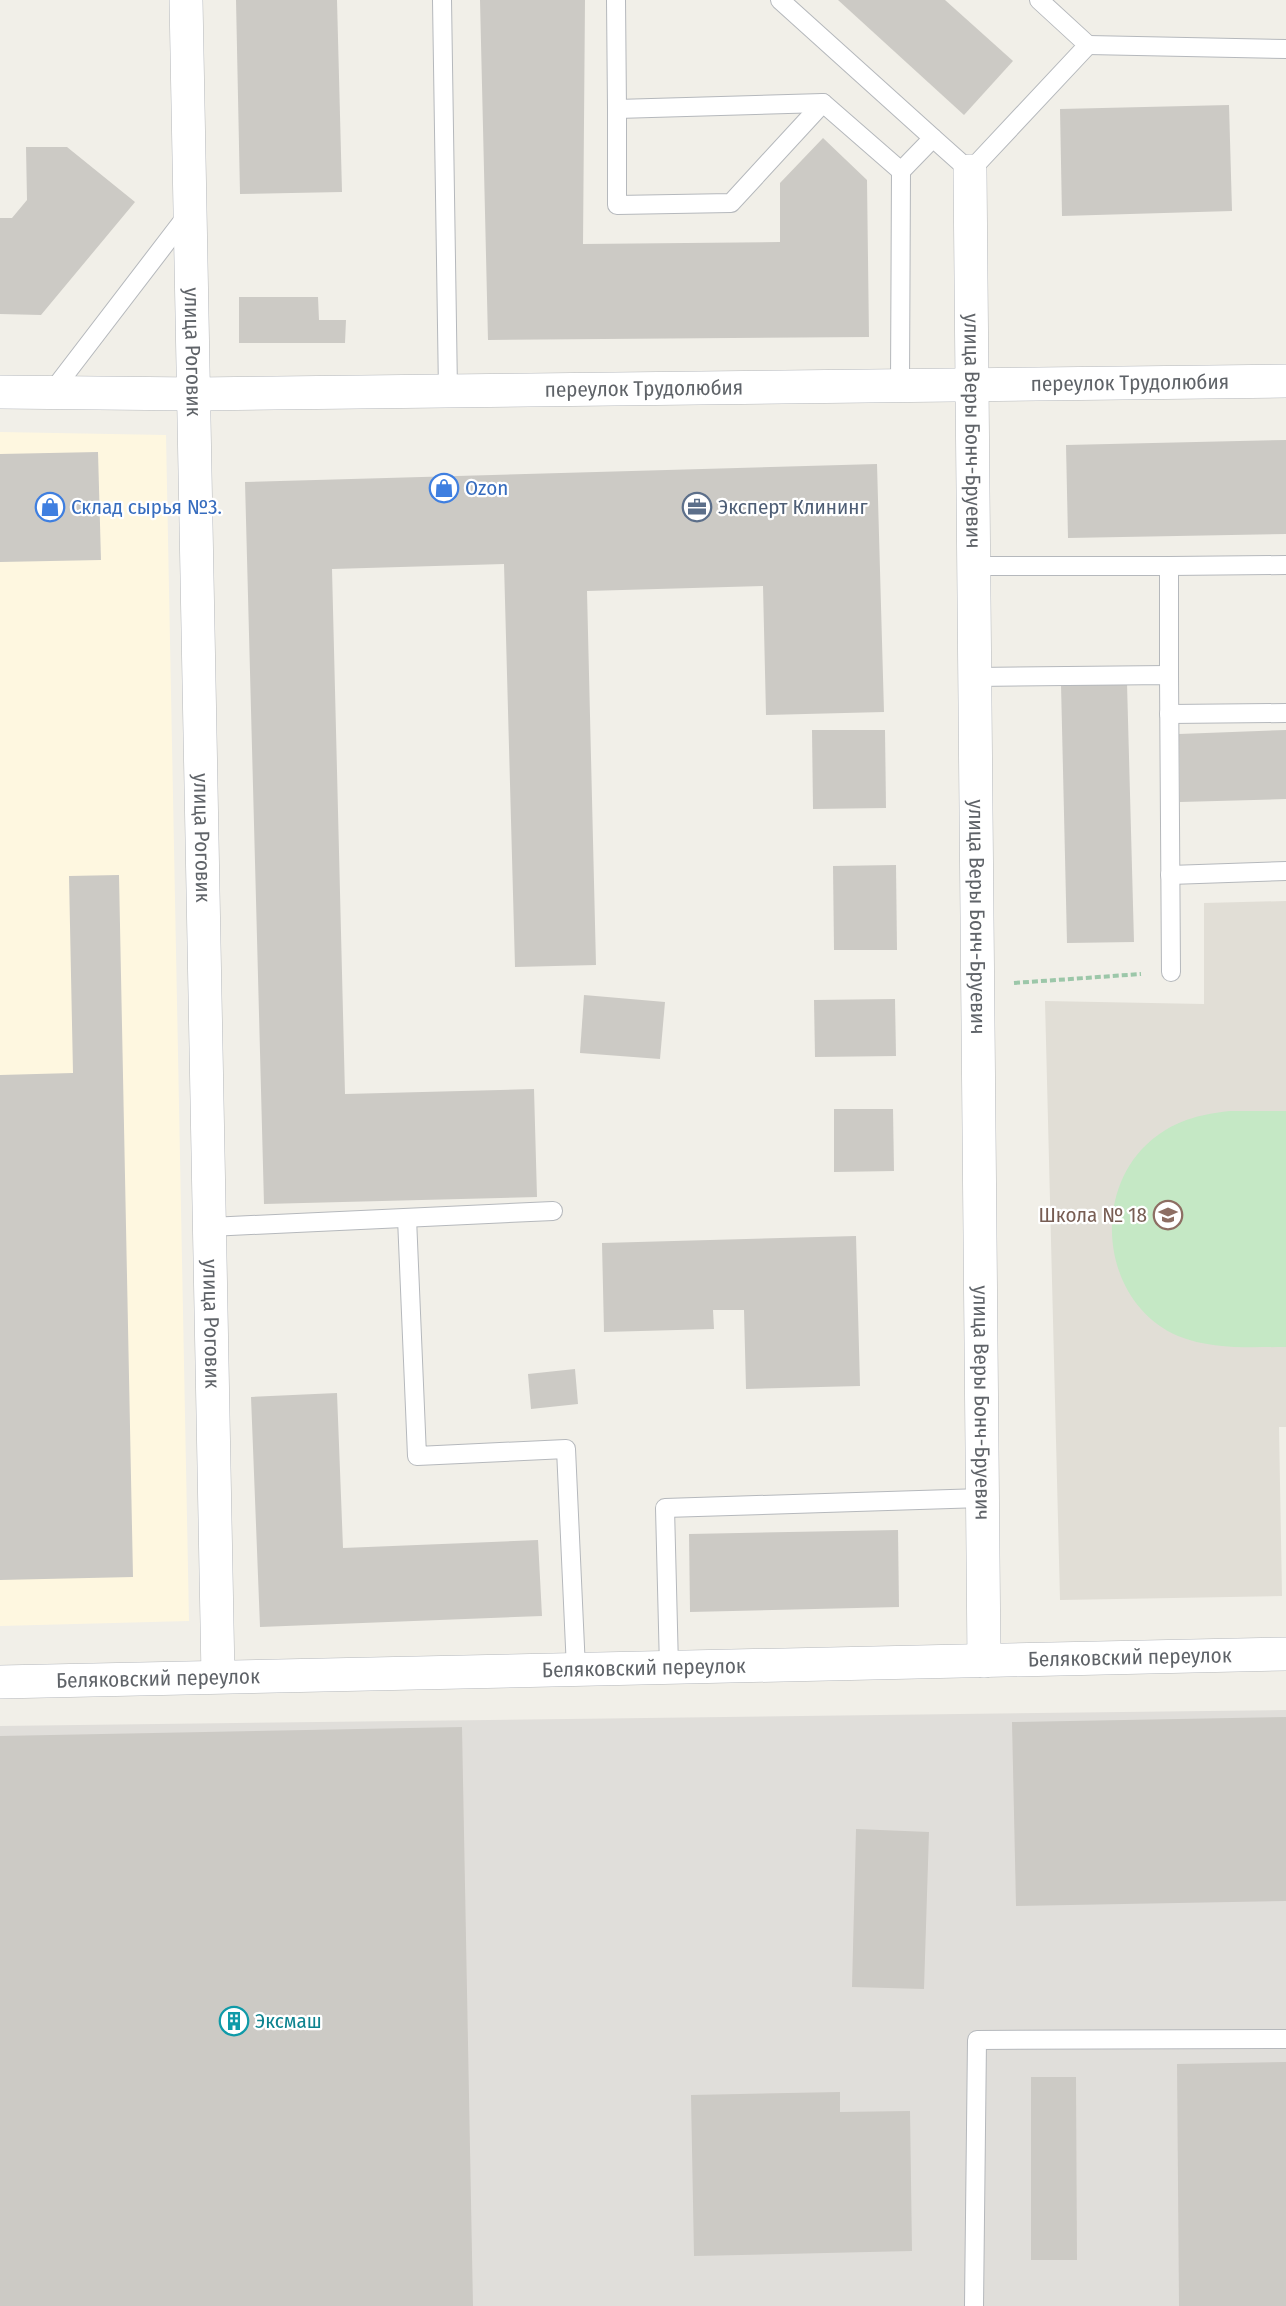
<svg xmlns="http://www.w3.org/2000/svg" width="1286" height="2306" font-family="'Fira Sans Condensed',sans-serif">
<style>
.commercial{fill:#fef7e0}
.industrial{fill:#e0deda}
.education{fill:#e1ded6}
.green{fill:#c5e8c5}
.building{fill:#cccac5}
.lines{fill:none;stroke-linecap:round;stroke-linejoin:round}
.service-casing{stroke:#b5b8bc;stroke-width:20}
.minor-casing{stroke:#b5b8bc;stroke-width:34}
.tertiary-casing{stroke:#b5b8bc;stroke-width:34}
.path{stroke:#9cc7a9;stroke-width:4;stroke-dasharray:6 3;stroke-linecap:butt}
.service{stroke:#fff;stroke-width:18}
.minor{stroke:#fff;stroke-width:33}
.tertiary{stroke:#fff;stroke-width:33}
.labels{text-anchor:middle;stroke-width:4.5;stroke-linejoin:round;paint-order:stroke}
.street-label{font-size:21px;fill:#5f6368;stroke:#fff}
.shop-label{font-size:21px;fill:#366cbe;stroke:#fff;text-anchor:start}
.service-label{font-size:21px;fill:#4e5e75;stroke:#fff;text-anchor:start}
.education-label{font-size:21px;fill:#785e54;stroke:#fff;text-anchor:end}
.culture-label{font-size:21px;fill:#0d838f;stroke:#fff;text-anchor:start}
</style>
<rect width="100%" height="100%" fill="#f1efe8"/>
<polygon class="commercial" points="0,432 166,435 189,1621 0,1626"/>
<polygon class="industrial" points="1286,1710 1286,2306 0,2306 0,1726"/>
<polygon class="education" points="1286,901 1286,1427 1279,1427 1282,1596 1060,1600 1045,1001 1204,1004 1204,903"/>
<path class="green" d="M 1230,1111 L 1286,1111 L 1286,1347 C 1249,1347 1213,1350 1178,1336 C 1099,1302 1089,1184 1158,1135 C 1180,1119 1203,1114 1230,1111 Z"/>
<g class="building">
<polygon points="236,0 337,0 342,192 240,194"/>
<polygon points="480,0 585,0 583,244 780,242 780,183 823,138 867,180 869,337 488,340"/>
<polygon points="838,0 945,0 1013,61 964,115"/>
<polygon points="1229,105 1232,211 1062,216 1060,109"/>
<polygon points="26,147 67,147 135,202 41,315 0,314 0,218 12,218 27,200"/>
<polygon points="239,297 318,297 319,320 346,320 345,343 239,343"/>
<polygon points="1286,440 1286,534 1068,538 1066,445"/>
<polygon points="98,452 101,560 0,562 0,454"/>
<polygon points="877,464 884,712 766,715 763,586 587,591 596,965 515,967 504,564 332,569 345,1094 534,1089 537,1197 264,1204 245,482"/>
<polygon points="1127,683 1134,942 1067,943 1061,684"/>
<polygon points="812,730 885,730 886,808 813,809"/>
<polygon points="1286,730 1286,799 1180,802 1179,734"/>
<polygon points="896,865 897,950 834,950 833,866"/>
<polygon points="119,875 133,1577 0,1580 0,1075 73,1073 69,876"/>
<polygon points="584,995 665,1002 660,1059 580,1053"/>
<polygon points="895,999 896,1056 815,1057 814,1000"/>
<polygon points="834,1109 893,1109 894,1171 834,1172"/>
<polygon points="856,1236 860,1386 746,1389 744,1310 713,1310 714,1329 604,1332 602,1243"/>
<polygon points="575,1369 578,1404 531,1409 528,1374"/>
<polygon points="337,1393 343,1548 538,1540 542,1616 260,1627 251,1397"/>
<polygon points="898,1530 899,1607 690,1612 689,1534"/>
<polygon points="1286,1717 1286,1901 1016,1906 1012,1722"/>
<polygon points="462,1727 473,2306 0,2306 0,1736"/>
<polygon points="856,1829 929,1832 924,1989 852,1987"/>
<polygon points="1286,2062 1286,2306 1179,2306 1177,2064"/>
<polygon points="1031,2077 1076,2077 1077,2260 1031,2260"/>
<polygon points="840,2092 840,2112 910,2111 912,2251 694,2256 691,2095"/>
</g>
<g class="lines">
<g class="service-casing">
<g id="service">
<polyline points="442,0 448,391"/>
<polyline points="616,0 617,109 823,103 901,171 933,138 970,171 1088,45 1039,0"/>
<polyline points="780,0 933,138"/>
<polyline points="1088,45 1286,49"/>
<polyline points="617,109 617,205 731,203 823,103"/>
<polyline points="900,386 901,171"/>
<polyline points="51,393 188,214"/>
<polyline points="973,566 1169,566 1169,675"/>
<polyline points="1169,566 1286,565"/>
<polyline points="974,677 1169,675 1171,972"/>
<polyline points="1169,714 1286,713"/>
<polyline points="1170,875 1286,871"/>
<polyline points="407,1218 417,1456 566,1449 576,1669"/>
<polyline points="210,1227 553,1211"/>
<polyline points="669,1667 665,1508 982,1498"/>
<polyline points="974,2306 977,2040 1286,2039"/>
</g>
</g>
<g class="minor-casing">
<g id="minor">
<path id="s1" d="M 186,0 L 218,1676"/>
<path id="s2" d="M 970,171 L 984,1661"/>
<path id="s3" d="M 0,392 L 196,394 L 1286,381"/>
</g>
</g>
<g class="tertiary-casing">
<g id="tertiary">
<path id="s4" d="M 0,1682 L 1286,1654"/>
</g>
</g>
<polyline class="path" points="1014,983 1141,974"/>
<use href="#service" class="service"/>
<use href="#minor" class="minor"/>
<use href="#tertiary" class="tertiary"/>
</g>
<defs>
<g id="shop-ring" transform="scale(1.5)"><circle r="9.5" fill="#fff" stroke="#3f7fe0" stroke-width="1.5"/><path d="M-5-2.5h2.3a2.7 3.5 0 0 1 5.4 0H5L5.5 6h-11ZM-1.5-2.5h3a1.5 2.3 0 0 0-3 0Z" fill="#3f7fe0"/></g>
<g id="office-ring" transform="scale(1.5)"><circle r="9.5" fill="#fff" stroke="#5c6f8a" stroke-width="1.5"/><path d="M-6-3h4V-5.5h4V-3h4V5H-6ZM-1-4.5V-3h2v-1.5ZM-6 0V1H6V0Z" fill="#5c6f8a"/></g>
<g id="school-ring" transform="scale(1.5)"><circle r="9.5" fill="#fff" stroke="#8d6e63" stroke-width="1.5"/><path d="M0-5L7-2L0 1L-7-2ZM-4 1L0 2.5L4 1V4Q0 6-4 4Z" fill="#8d6e63"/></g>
<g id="building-ring" transform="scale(1.5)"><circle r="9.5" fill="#fff" stroke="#0f9aa8" stroke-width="1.5"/><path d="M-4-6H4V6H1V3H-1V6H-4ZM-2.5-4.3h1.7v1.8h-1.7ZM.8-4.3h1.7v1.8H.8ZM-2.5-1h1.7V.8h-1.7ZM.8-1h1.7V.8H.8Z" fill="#0f9aa8"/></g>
</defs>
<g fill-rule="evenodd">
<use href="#shop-ring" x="444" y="488"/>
<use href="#shop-ring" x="50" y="507"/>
<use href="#office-ring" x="697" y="507"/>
<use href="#school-ring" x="1168" y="1215"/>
<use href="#building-ring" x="234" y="2021"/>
</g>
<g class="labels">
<g class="street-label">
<text dy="7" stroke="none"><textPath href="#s1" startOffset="352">улица Роговик</textPath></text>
<text dy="7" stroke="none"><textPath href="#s3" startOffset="1130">переулок Трудолюбия</textPath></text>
<text dy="7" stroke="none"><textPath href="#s3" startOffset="644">переулок Трудолюбия</textPath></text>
<text dy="7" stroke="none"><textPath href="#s2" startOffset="260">улица Веры Бонч-Бруевич</textPath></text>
<text dy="7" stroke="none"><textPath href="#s1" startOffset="838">улица Роговик</textPath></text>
<text dy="7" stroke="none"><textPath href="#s2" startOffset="746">улица Веры Бонч-Бруевич</textPath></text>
<text dy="7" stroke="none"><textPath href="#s1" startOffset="1324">улица Роговик</textPath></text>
<text dy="7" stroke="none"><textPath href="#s2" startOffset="1232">улица Веры Бонч-Бруевич</textPath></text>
<text dy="7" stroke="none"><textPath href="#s4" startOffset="1130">Беляковский переулок</textPath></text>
<text dy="7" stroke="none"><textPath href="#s4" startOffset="644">Беляковский переулок</textPath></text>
<text dy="7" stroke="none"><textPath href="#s4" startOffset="158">Беляковский переулок</textPath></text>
</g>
<g class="shop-label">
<text x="465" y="495">Ozon</text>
<text x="71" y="514">Склад сырья №3.</text>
</g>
<g class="service-label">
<text x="718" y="514">Эксперт Клининг</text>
</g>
<g class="education-label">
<text x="1147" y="1222">Школа № 18</text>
</g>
<g class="culture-label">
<text x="255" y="2028">Эксмаш</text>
</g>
</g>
</svg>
